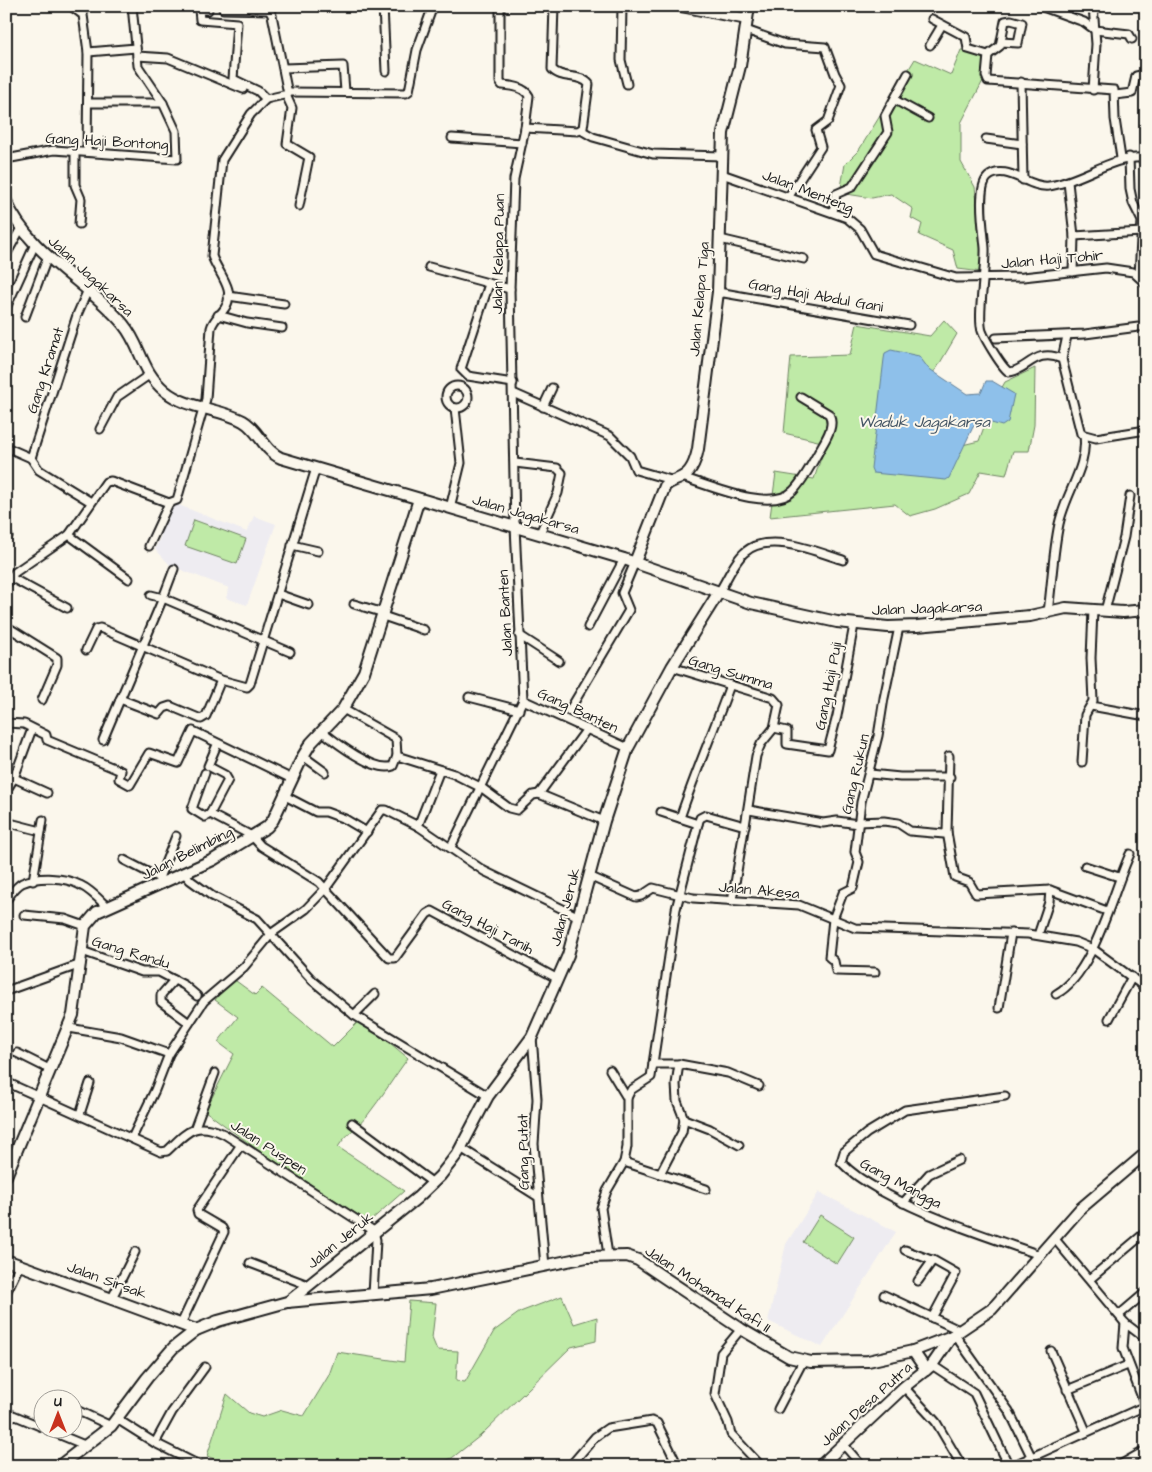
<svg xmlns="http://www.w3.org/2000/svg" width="1152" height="1472" font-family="'Architects Daughter',sans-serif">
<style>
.built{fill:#eeecf1}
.green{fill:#bfeaa7;stroke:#6e8362}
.water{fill:#8ec0ea;stroke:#607e98}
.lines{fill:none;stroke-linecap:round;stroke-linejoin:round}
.street-casing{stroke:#1c1c1c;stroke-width:11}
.secondary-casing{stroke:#1c1c1c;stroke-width:14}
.street{stroke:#fbf7ec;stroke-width:7}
.secondary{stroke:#fbf7ec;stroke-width:10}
.labels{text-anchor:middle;stroke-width:4;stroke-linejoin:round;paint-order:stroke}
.street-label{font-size:15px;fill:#1c1c1c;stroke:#fbf7ec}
.water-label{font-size:16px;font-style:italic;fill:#445564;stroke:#fbf7ec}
</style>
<rect width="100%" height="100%" fill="#fbf7ec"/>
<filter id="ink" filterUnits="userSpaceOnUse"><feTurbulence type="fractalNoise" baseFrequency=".02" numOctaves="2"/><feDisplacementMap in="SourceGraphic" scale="10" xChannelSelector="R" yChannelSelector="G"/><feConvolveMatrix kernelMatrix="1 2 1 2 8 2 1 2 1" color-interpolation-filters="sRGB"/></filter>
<g filter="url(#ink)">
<g class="built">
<polygon points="171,502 247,532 254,516 276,524 247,605 226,598 229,588 171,566 155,549 161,535 156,532"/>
<polygon points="819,1192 896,1232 822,1347 768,1321 786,1244"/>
</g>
<g class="green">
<polygon points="961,50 982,50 985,77 961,123 961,162 975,187 984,252 982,272 958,269 953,250 919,235 922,224 911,218 913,209 891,194 872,198 840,193 845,164 859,150 915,59 951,75"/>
<polygon points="944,320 957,334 937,368 918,390 958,446 979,441 991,407 1005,382 1035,368 1034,425 1029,451 1013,451 1006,475 981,471 969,494 935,509 910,516 895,504 770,517 776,473 814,479 826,443 784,433 791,357 850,355 857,324 930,336"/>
<polygon points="194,520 246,539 237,564 185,546"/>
<path d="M 232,978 L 255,995 L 262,988 L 333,1047 L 361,1019 L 408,1058 C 394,1077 382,1097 367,1116 C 357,1128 346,1134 338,1147 L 404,1191 L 369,1222 L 258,1150 L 205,1111 L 234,1054 L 218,1042 L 238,1017 L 215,1000 Z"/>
<polygon points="820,1215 854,1237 837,1264 803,1242"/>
<polygon points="562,1296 574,1324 597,1317 596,1341 571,1347 480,1436 452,1458 434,1466 231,1466 207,1456 227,1394 249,1413 262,1417 282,1410 304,1416 329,1375 337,1352 404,1362 409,1301 436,1303 432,1338 437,1350 458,1351 456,1381 465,1382 494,1331 520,1312"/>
</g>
<path class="water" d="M 891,350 L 919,356 L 928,368 L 967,394 L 981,393 L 986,381 L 992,381 L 1014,394 L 1008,422 L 1002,426 C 991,423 983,419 973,427 L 949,478 L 946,480 L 873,473 L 871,468 L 884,359 L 885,353 Z"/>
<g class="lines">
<g class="street-casing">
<g id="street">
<polyline points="71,6 83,15 88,52 87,152"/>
<polyline points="208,6 208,10 199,10 200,20 237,23 233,79 258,91 266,99"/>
<polyline points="383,6 386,71"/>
<polyline points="622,6 621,60 627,84"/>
<polyline points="1040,6 1084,22 1095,30 1129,34 1132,39"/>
<polyline points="1093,6 1096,44 1093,90"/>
<polyline points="223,9 268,10"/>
<polyline points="932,19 966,37 968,49 988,55 986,76 988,81 1114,90 1115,119 1121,158"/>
<polyline points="746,30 785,44 825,47 835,74 841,85 828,121 816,130 821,147 789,196"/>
<polyline points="930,45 942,25"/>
<polyline points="88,52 136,48"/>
<polyline points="988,55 1000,46 1005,21 1011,20 1022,23 1018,43 1001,42"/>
<polyline points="137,56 168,58 243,89"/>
<polyline points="284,68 343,66 345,91"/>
<polyline points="1021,82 1023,180"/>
<polyline points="288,92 406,93 409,91 417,50 433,6"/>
<polyline points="286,95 292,108 287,144 309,157 299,206"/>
<polyline points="1115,95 1132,93 1136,76 1146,74"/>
<polyline points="895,100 928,118"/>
<polyline points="89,103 163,103"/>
<path d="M 525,128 L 578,131 L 583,128 L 589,84 C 580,73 561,80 552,69 L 554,6"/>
<polyline points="581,130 593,137 653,154 722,156"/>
<polyline points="452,138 522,143"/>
<polyline points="986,139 1022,144"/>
<polyline points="75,151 75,185 81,199 79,224"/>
<polyline points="1129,157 1130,189 1133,203 1142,221 1139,276"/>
<path d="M 1146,158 C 1111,155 1083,181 1049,186 C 1029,189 1006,162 988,177 C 976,188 984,233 985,248 C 986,269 977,316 982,331 C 985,339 1002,368 1009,372 C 1027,371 1035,347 1062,359 L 1081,434 L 1096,438 L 1146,430"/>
<polyline points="6,159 54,150 177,159 176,131 163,103 138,66 132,6"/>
<polyline points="722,174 847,218 860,229 874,254 956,278 1023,277 1106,268 1133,272 1146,284"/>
<polyline points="1068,182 1074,236 1073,272"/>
<polyline points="833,212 836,194 852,187 888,132 885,116 908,74"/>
<polyline points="1074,236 1142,232"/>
<polyline points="720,239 804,259"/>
<polyline points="6,255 21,228"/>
<polyline points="429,267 510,289"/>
<polyline points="489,284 461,369 468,376 513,383"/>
<polyline points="718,292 909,325"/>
<polyline points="228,296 284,304"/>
<polyline points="6,308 35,244"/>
<polyline points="218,315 247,323 282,328"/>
<polyline points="25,317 48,256"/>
<polyline points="996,338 1085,334 1146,326"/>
<polyline points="1062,359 1067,336"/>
<circle cx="457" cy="397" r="11"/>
<polyline points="513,393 610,436 630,456 636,470 671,480"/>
<polyline points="543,407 552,388"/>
<polyline points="100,429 117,397 149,375"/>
<polyline points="6,447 31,458 39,470 91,502"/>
<polyline points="31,458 77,315 87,292"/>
<polyline points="515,463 557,468 562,473 558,493 540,533"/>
<path d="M 682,477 C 708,485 771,513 793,491 C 803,481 811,465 818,453 C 824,441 836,427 829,414 L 801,397"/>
<polyline points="450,508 461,463 455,408"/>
<polyline points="69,535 129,579"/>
<polyline points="6,536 8,536"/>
<polyline points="292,545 318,551"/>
<polyline points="149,546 169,503"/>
<polyline points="174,569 163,598 290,652"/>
<polyline points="10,577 67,608"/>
<path d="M 6,585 L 14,573 L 69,535 L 106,482 L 111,481 L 169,503 L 177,500 L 206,399 L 211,328 C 214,318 220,316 225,308 C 237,290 217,272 212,256 L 222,160 L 251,114 L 266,99 L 288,94 L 272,15 L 267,6"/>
<path d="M 719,592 C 727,580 734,561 745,552 C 769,531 817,552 843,560"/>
<polyline points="278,594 309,605"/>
<polyline points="354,604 384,613"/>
<polyline points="1105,611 1124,537 1130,496"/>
<path d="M 1048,612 C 1052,583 1053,552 1059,524 C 1066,492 1088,466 1084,436"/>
<polyline points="383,616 424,630"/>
<polyline points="6,626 57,658 57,665 42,700"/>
<polyline points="588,627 624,559"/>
<polyline points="519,635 559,661"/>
<polyline points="86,650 96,629 100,628 221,680 247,687 250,684 316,468"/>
<polyline points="469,697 519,710"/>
<polyline points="120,699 159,714 164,708 170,706 201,719 206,716 221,680"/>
<polyline points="523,700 628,748"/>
<polyline points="1091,706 1146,716"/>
<polyline points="569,711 629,610 622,593 635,562"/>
<polyline points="6,723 24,724 46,735 47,740 121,771 119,779 130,785 149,753 178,763 193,731 292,779"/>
<polyline points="774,728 787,731 787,744 828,750 837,716 854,625"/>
<path d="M 322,731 C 335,742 375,773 393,766 L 397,756 L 396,739 L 343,709"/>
<polyline points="103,740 163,598 151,595"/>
<polyline points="216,747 208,766 225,775 228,780 210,814 252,836 261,846 319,882 389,958 395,958 427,914 432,911 558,979"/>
<polyline points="303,756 325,772"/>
<polyline points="397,756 454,774 482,788 509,808 517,810 533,795 539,794 604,821"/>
<polyline points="1082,762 1085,715 1093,701 1091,658 1093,610"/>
<polyline points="1145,765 1146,762"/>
<polyline points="205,773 192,809 205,817 210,814"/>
<polyline points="870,774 900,777 950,777"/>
<polyline points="14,778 47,793"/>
<polyline points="6,791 14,778 32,729"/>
<polyline points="539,794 587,729"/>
<polyline points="285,796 316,812 326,812 345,819 367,832"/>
<polyline points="749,810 823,823 837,821 858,824"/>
<polyline points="661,812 698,824 700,818 706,815 745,826 756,756 761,744 774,728 779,705 773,698 672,667"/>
<path d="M 680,818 C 695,773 714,730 730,685"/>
<polyline points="6,822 41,831"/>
<polyline points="858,822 884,821 898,823 910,831 944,834 947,832 949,756"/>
<polyline points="418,826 484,871 577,916"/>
<polyline points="947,832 955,877 969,882 976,894 1050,890 1049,902 1038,935"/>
<path d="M 451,847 L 523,700 L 515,526 L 510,289 L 514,179 L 525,128 L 529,96 C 524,87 512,86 502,85 L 500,82 L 500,6"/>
<polyline points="124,860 161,879 163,884"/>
<polyline points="1085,866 1119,877"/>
<polyline points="185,874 190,880 212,896 257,919 313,981 354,1015 488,1096"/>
<polyline points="589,876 636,897 641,896 653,888 693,898 799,905 855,928 1028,934 1076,942 1093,949 1146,988"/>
<polyline points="159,878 176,836"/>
<polyline points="33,881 43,820"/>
<polyline points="1050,890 1107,911"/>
<path d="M 6,900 C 11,894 15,887 22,883 C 38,876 65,877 80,885 C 91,890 99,899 107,907"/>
<polyline points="732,901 744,830"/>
<polyline points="24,915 65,919 85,926"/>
<polyline points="82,951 142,972 159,972 184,985 197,996"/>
<polyline points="875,972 836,971 834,961 829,957 833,919 843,893 853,888 859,862 855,852 861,802 878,736 884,698 899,627"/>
<polyline points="174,980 161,995 161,1002 189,1023"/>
<polyline points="6,991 81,964"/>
<path d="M 1056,994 C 1094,974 1112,893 1130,854"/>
<polyline points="999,1008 1011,933"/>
<polyline points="354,1015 375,994"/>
<polyline points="1109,1019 1132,977"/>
<polyline points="69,1028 121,1037 169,1054"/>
<polyline points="532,1037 537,1099 534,1144 545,1266"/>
<polyline points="17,1053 51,1070"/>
<polyline points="653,1064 679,1064 728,1073 759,1086"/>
<polyline points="610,1070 627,1098"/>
<path d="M 6,1082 L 161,1152 L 167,1151 C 187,1132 195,1120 224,1134 L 374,1231 L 376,1240 L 373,1295"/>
<path d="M 1005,1096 L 905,1110 L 867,1133 L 844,1152 L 841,1162 C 853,1175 866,1182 881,1191 C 931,1219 986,1236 1040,1255"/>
<polyline points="80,1114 90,1083"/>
<polyline points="684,1119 710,1129 739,1145"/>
<polyline points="352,1123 433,1183"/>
<polyline points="195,1127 215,1073"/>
<polyline points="132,1138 155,1090 169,1054 204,1001 244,967 272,933 306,909 326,888 382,810 386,810 418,826 440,770"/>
<polyline points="461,1148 537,1196"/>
<polyline points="624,1162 706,1189"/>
<polyline points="660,1174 682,1132 684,1119 677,1101 676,1084 679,1064"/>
<polyline points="903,1203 929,1174 959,1160"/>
<polyline points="1054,1238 1125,1323 1142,1336 1146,1335"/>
<polyline points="905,1250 931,1260"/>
<polyline points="608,1255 601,1208 607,1191 624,1162 627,1147 627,1098 631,1090 651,1077 676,909 698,824"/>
<polyline points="250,1263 308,1285"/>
<polyline points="1090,1279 1146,1232"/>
<polyline points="918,1281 933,1260 956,1273 932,1318"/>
<polyline points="6,1293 20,1264"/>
<polyline points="884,1295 961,1331"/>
<polyline points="112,1298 135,1252"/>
<polyline points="1119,1315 1146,1292"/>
<polyline points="1125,1323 1123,1348 1146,1408"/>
<polyline points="181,1324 224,1232 222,1228 198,1214 197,1210 240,1146"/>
<polyline points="741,1329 721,1353 715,1394 728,1422 731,1434 761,1466"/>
<polyline points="955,1335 1009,1411 1031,1456"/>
<polyline points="1051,1351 1086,1431"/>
<polyline points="932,1365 974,1393 1009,1466"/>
<polyline points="904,1387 936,1422 962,1466"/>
<polyline points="1067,1390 1128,1365"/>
<polyline points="72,1408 111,1426"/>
<polyline points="778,1409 803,1361"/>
<polyline points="6,1412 42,1427"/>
<polyline points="117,1419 155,1443 201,1466"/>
<polyline points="48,1430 87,1446"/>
<polyline points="155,1443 172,1412 205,1367"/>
<polyline points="843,1444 862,1466"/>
<polyline points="6,1464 9,1466"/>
<polyline points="570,1466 595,1437 608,1428 652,1421 657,1423 678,1466"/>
<polyline points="1012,1466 1145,1406"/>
<polyline points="1118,1466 1146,1450"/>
</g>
</g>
<g class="secondary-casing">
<g id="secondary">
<polyline points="681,6 747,19"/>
<path d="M 6,201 C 29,255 87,281 123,324 C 142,347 140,370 165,391 C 187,409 219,408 243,421 C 259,430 264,451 281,458 L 624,559 L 751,603 L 837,622 L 888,627 L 917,626 L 1030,616 L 1066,608 L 1123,612 L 1146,610"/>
<path d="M 635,562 L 665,486 C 671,480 676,481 682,477 C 692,472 696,459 698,449 L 718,292 L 723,133 L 740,66 L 749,6"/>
<polyline points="6,1176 73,1015 85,926 97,912 213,860 267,827 273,820 303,756 311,743 343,709 364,672 419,499"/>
<polyline points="6,1260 196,1330"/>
<polyline points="288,1302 417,1198 440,1176 458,1153 488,1096 532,1037 568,955 604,821 628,748 672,667 719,592"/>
<polyline points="913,1351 926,1370"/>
<polyline points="59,1466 111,1426 147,1378 173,1348 196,1330 218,1321 287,1302 431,1289 587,1257 627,1256 638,1260 741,1329 789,1357 811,1362 868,1361 913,1351 952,1336 992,1309 1080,1209 1146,1153"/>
<polyline points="820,1466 904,1387 932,1365 952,1336"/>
</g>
</g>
<use href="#street" class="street"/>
<use href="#secondary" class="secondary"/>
</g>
</g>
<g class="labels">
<g class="street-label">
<text transform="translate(107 141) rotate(3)" y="5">Gang Haji Bontong</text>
<text transform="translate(808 191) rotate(21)" y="5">Jalan Menteng</text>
<text transform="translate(498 254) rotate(-89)" y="5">Jalan Kelapa Puan</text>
<text transform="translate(1052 259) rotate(-5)" y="5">Jalan Haji Tohir</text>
<text transform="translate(91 276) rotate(43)" y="5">Jalan Jagakarsa</text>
<text transform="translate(816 295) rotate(10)" y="5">Gang Haji Abdul Gani</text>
<text transform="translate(699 299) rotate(-85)" y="5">Jalan Kelapa Tiga</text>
<text transform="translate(45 370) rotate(-72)" y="5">Gang Kramat</text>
<text transform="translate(526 514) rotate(16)" y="5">Jalan Jagakarsa</text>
<text transform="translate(927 608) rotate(-2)" y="5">Jalan Jagakarsa</text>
<text transform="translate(505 613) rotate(-93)" y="5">Jalan Banten</text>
<text transform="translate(731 672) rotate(17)" y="5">Gang Summa</text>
<text transform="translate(828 686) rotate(-79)" y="5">Gang Haji Puji</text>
<text transform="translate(578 710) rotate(25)" y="5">Gang Banten</text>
<text transform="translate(855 774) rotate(-77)" y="5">Gang Rukun</text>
<text transform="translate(187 853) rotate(-27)" y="5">Jalan Belimbing</text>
<text transform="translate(759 890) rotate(5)" y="5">Jalan Akesa</text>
<text transform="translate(565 907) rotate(-75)" y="5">Jalan Jeruk</text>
<text transform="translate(488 926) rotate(28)" y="5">Gang Haji Tanih</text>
<text transform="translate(131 952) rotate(17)" y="5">Gang Randu</text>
<text transform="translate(269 1147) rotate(33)" y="5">Jalan Puspen</text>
<text transform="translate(523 1152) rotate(-91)" y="5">Gang Putat</text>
<text transform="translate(901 1183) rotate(28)" y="5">Gang Mangga</text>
<text transform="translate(340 1240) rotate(-39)" y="5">Jalan Jeruk</text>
<text transform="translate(107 1280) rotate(20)" y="5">Jalan Sirsak</text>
<text transform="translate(708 1289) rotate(33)" y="5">Jalan Mohamad Kafi II</text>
<text transform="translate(866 1404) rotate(-42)" y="5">Jalan Desa Putra</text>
</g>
<g class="water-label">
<text x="924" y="427">Waduk Jagakarsa</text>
</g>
</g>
<rect width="1152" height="1472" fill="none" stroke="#fbf7ec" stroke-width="25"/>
<rect x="12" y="12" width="1127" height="1447" fill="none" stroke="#1c1c1c" stroke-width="2" filter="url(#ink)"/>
<g transform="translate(58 1414)"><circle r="24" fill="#fbf7ec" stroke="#a29f99"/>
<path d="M0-4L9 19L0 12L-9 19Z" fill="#c8321e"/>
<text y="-8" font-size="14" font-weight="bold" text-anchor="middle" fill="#1c1c1c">U</text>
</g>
</svg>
